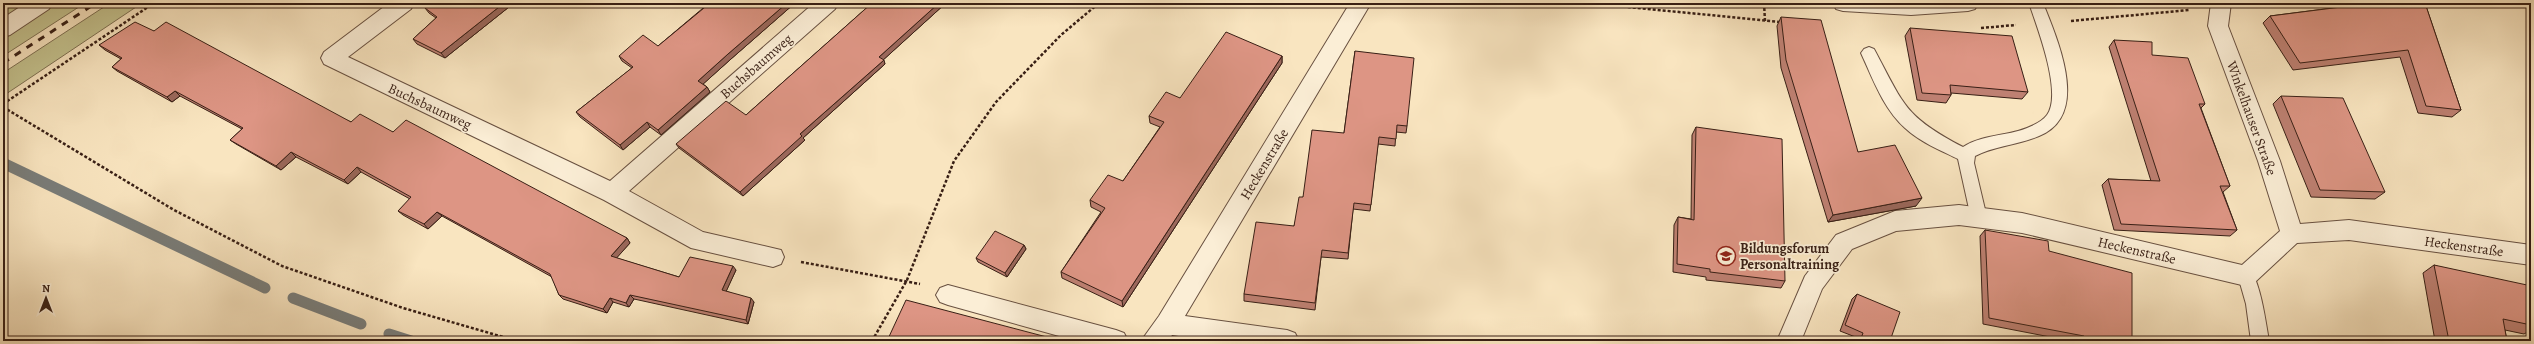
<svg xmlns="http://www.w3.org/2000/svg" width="2534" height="344" font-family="Alegreya,serif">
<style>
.green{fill:#c4c28e;stroke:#7e7052}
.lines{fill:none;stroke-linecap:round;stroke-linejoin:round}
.stream{stroke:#797d7a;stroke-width:11}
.lane-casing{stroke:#685040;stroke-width:2}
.street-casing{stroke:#685040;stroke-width:2}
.path{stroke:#381f15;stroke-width:2.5;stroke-dasharray:3 2;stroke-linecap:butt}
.lane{fill:#fbeed6;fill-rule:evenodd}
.street{fill:#fbeed6;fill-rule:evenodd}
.rail{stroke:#381f15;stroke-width:3;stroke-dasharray:7 7;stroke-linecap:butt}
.wall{fill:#be8072;stroke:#381f15}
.shaded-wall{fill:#9b685c;stroke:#381f15}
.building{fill:#dd9584;stroke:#381f15}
.labels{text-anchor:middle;stroke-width:3.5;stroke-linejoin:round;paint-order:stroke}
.street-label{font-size:14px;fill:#381f15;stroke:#fbeed6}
.poi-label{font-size:14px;font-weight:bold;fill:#381f15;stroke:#fbeed6;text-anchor:start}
</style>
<rect width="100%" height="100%" fill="#f9e5c0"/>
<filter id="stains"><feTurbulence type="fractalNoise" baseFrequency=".005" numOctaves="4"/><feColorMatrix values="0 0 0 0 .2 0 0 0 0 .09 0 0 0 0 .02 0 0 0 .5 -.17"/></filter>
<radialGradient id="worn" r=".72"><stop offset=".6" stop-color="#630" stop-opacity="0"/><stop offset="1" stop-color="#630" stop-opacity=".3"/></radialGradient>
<g class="green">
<polygon points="3,3 30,3 3,21"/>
<polygon points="54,3 85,3 3,56 3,36"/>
<polygon points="110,3 142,3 3,96 3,73"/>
</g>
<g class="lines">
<g class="stream">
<polyline points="3,163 265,288"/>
<polyline points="293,298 361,324"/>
<polyline points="389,334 411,341"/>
</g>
<g class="lane-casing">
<g id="lane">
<path d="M 2029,3 L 2043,3 C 2058,41 2091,115 2039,136 C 2018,145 1994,146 1975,156 L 1974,163 L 1987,218 L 1985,223 L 1979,225 L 1973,223 L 1971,218 L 1958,159 C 1940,150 1920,142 1905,128 C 1883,108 1873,79 1861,53 L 1864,49 L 1869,47 L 1874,49 C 1904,105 1904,116 1963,147 C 1980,136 2000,136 2018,131 C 2028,128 2041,123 2047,115 C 2063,93 2037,27 2029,3 Z"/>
<path d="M 2246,269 L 2252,271 C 2262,293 2265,318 2269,341 L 2251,341 L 2246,304 L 2238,276 L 2240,271 Z"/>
</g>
</g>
<g class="street-casing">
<g id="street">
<polygon points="26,3 52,3 49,9 10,35 3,37 3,18"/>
<polygon points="389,3 414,3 411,9 348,57 610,181 814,3 838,3 835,9 629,191 703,232 781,250 784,257 781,264 773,267 691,248 604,200 324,64 321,58 324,52"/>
<polygon points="1350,3 1371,3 1185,316 1287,330 1295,333 1299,341 1212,341 1172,335 1168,341 1141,341 1159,316"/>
<polygon points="1833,3 1978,3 1975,9 1968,11 1911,15 1843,11 1836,9"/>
<polygon points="2211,3 2231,3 2228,26 2280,161 2300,224 2349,220 2531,245 2531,265 2349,240 2297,243 2254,283 2246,286 2022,233 1959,225 1896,231 1852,249 1822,289 1801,341 1777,341 1805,276 1836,235 1895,211 1959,205 2022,213 2242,265 2280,231 2258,161 2208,26"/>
<polygon points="948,285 1116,330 1124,333 1128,341 1077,341 948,305 940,302 936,295 940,288"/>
</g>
</g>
<g class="path">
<polyline points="1588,3 1780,22"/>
<polyline points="1764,3 1765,21"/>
<polyline points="2071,21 2189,10"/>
<polyline points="1981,28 2016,25"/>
<polyline points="3,104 154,3"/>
<polyline points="3,107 174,210 282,266 403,308 517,341"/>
<polyline points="801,262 920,284"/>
<polyline points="872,341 907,280 954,161 996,102 1061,35 1099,3"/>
</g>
<use href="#lane" class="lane"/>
<use href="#street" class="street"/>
<polyline class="rail" points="3,63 96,3"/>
</g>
<g class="wall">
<polygon points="514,3 445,58 417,44 413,39 436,18 429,13 425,8"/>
<polygon points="708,3 795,3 731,59 703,84 707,87 710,92 661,135 650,127 623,150 580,117 576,112 632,68 622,61 619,56 658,46 709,3"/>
<polygon points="872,3 946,3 883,60 885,64 803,138 805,140 743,196 679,148 676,144 746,115"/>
<polygon points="2363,3 2425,3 2461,110 2452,117 2418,113 2400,57 2293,70 2263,23 2270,16 2363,4"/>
<polygon points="1781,17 1858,152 1916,206 1828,222 1781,68 1777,26"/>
<polygon points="1910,28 2028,92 2022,99 1951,93 1951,95 1946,103 1917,100 1905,36"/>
<polygon points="154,31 351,122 393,132 627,238 630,243 616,258 679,277 736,270 726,291 754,302 748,324 634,299 629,307 613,302 607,313 563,299 559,295 552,277 442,216 428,229 403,215 398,211 410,199 361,172 348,184 296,157 281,170 236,144 230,140 242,129 180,96 172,102 117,71 112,67 121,59 105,50 99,45"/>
<polygon points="2114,40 2152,55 2205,104 2201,108 2230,186 2223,192 2237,230 2230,236 2114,230 2102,185 2108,179 2151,181 2109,47"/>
<polygon points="1355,51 1407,126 1406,133 1396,132 1395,146 1378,144 1370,211 1353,209 1348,259 1321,257 1315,310 1244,301 1244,294 1294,226 1303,197 1344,133"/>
<polygon points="1282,56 1282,63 1123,307 1062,278 1061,272 1101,212 1091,207 1090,200 1123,181 1160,127 1150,123 1149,116 1180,98"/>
<polygon points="2281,96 2385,192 2375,199 2311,197 2273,104"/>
<polygon points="1696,127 1785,281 1781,288 1706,280 1706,277 1673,272 1674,225 1678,217 1691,219 1692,135"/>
<polygon points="1985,230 2049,251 2132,341 2071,341 1983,324 1980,236"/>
<polygon points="1024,245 1026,249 1007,277 978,262 976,258"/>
<polygon points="2434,265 2531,300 2531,330 2524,334 2505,330 2507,341 2435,341 2423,273"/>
<polygon points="1857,294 1890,341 1857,341 1858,338 1840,331 1852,299"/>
</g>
<g class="shaded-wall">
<polygon points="504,3 514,3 445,58 441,53"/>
<polygon points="787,3 795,3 731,59 701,86 698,81 728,54"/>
<polygon points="939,3 946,3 881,62 879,57"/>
<polygon points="1282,56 1282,63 1123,307 1122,301"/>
<polygon points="884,60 885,64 803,138 805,140 743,196 740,192 800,134"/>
<polygon points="707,87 710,92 661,135 658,130"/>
<polygon points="175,91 180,96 172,102 167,97"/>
<polygon points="647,122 650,127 623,150 620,145"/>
<polygon points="291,152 296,157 281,170 276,166"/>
<polygon points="357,167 361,172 348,184 344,180"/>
<polygon points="1922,198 1916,206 1828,222 1833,215"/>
<polygon points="437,212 442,216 428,229 424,224"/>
<polygon points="627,238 630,243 614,261 611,256"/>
<polygon points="1024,245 1026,249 1007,277 1005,273"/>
<polygon points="733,266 736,270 725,294 722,290"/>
<polygon points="630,295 634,299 629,307 626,303"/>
<polygon points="610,298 613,302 607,313 603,309"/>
<polygon points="751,298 754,302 748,324 746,320"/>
</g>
<g class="building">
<polygon points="432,3 504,3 441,53 413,39 437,17 425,8"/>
<polygon points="710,3 787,3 728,54 698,81 707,87 658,130 647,122 620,145 576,112 633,67 619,56 643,35 658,46"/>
<polygon points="872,3 939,3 879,57 884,60 800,134 802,136 740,192 676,144 726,101 746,115"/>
<polygon points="2373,3 2425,3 2461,110 2426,106 2408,50 2300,63 2270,16"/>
<polygon points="1781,17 1821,20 1858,152 1895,145 1922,198 1833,215 1786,60"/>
<polygon points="135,22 154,31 166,22 351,122 360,114 393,132 406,120 627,238 611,256 679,277 690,257 733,266 722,290 751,298 746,320 630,295 626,303 610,298 603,309 559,295 550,274 437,212 424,224 398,211 411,197 357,167 344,180 291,152 276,166 230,140 243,128 175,91 167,97 112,67 122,58 99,45"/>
<polygon points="1910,28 2012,36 2028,92 1950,85 1951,95 1922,93"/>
<polygon points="1226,32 1282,56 1122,301 1061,272 1105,208 1090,200 1108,175 1123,181 1164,122 1149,116 1166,92 1180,98"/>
<polygon points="2114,40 2152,42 2152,55 2188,58 2205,104 2199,104 2230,186 2220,186 2237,230 2121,224 2108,179 2160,181"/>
<polygon points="1355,51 1414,58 1407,126 1397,125 1396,139 1379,137 1371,205 1354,203 1348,253 1322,250 1315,303 1244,294 1256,222 1294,226 1299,197 1303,197 1312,130 1344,133"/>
<polygon points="2281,96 2343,98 2385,192 2320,190"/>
<polygon points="1696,127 1782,139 1785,281 1710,272 1710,269 1677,264 1678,217 1694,220"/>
<polygon points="1985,230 2048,241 2049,251 2132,273 2132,341 2084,341 2084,336 1989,318"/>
<polygon points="995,231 1024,245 1005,273 976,258"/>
<polygon points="2434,265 2527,285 2531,300 2531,325 2503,319 2507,341 2449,341"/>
<polygon points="1857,294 1900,312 1890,341 1860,341 1863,333 1845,325"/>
<polygon points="906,300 1062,341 887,341"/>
<polygon points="2397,338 2411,341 2397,341"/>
</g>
<defs>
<g id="university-ring" transform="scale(1)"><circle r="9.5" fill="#fbeed6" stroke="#8f2418" stroke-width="1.5"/><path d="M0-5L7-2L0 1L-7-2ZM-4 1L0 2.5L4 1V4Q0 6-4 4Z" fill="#8f2418"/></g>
</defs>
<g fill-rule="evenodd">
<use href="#university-ring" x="1726" y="256"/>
</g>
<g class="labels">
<g class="street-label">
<text transform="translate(756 66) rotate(-41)" y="5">Buchsbaumweg</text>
<text transform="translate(430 106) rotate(25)" y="5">Buchsbaumweg</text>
<text transform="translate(2252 118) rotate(70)" y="5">Winkelhauser Straße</text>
<text transform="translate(1264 164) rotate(-59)" y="5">Heckenstraße</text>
<text transform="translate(2464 246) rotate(8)" y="5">Heckenstraße</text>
<text transform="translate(2137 250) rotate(13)" y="5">Heckenstraße</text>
</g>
<g class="poi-label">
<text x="1740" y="253">Bildungsforum<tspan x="1740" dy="16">Personaltraining</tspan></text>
</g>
</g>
<rect width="2534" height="344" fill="none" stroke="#f9e5c0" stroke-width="16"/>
<rect x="4" y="4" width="2526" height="336" fill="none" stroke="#381f15" stroke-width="2"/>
<rect x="8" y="8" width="2518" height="328" fill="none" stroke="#381f15"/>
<g transform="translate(46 298)" stroke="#fbeed6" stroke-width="3" paint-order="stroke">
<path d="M0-3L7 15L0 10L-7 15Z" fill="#381f15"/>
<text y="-6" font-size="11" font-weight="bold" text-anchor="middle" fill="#381f15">N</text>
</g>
<rect width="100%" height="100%" filter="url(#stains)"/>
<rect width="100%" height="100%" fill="url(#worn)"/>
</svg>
